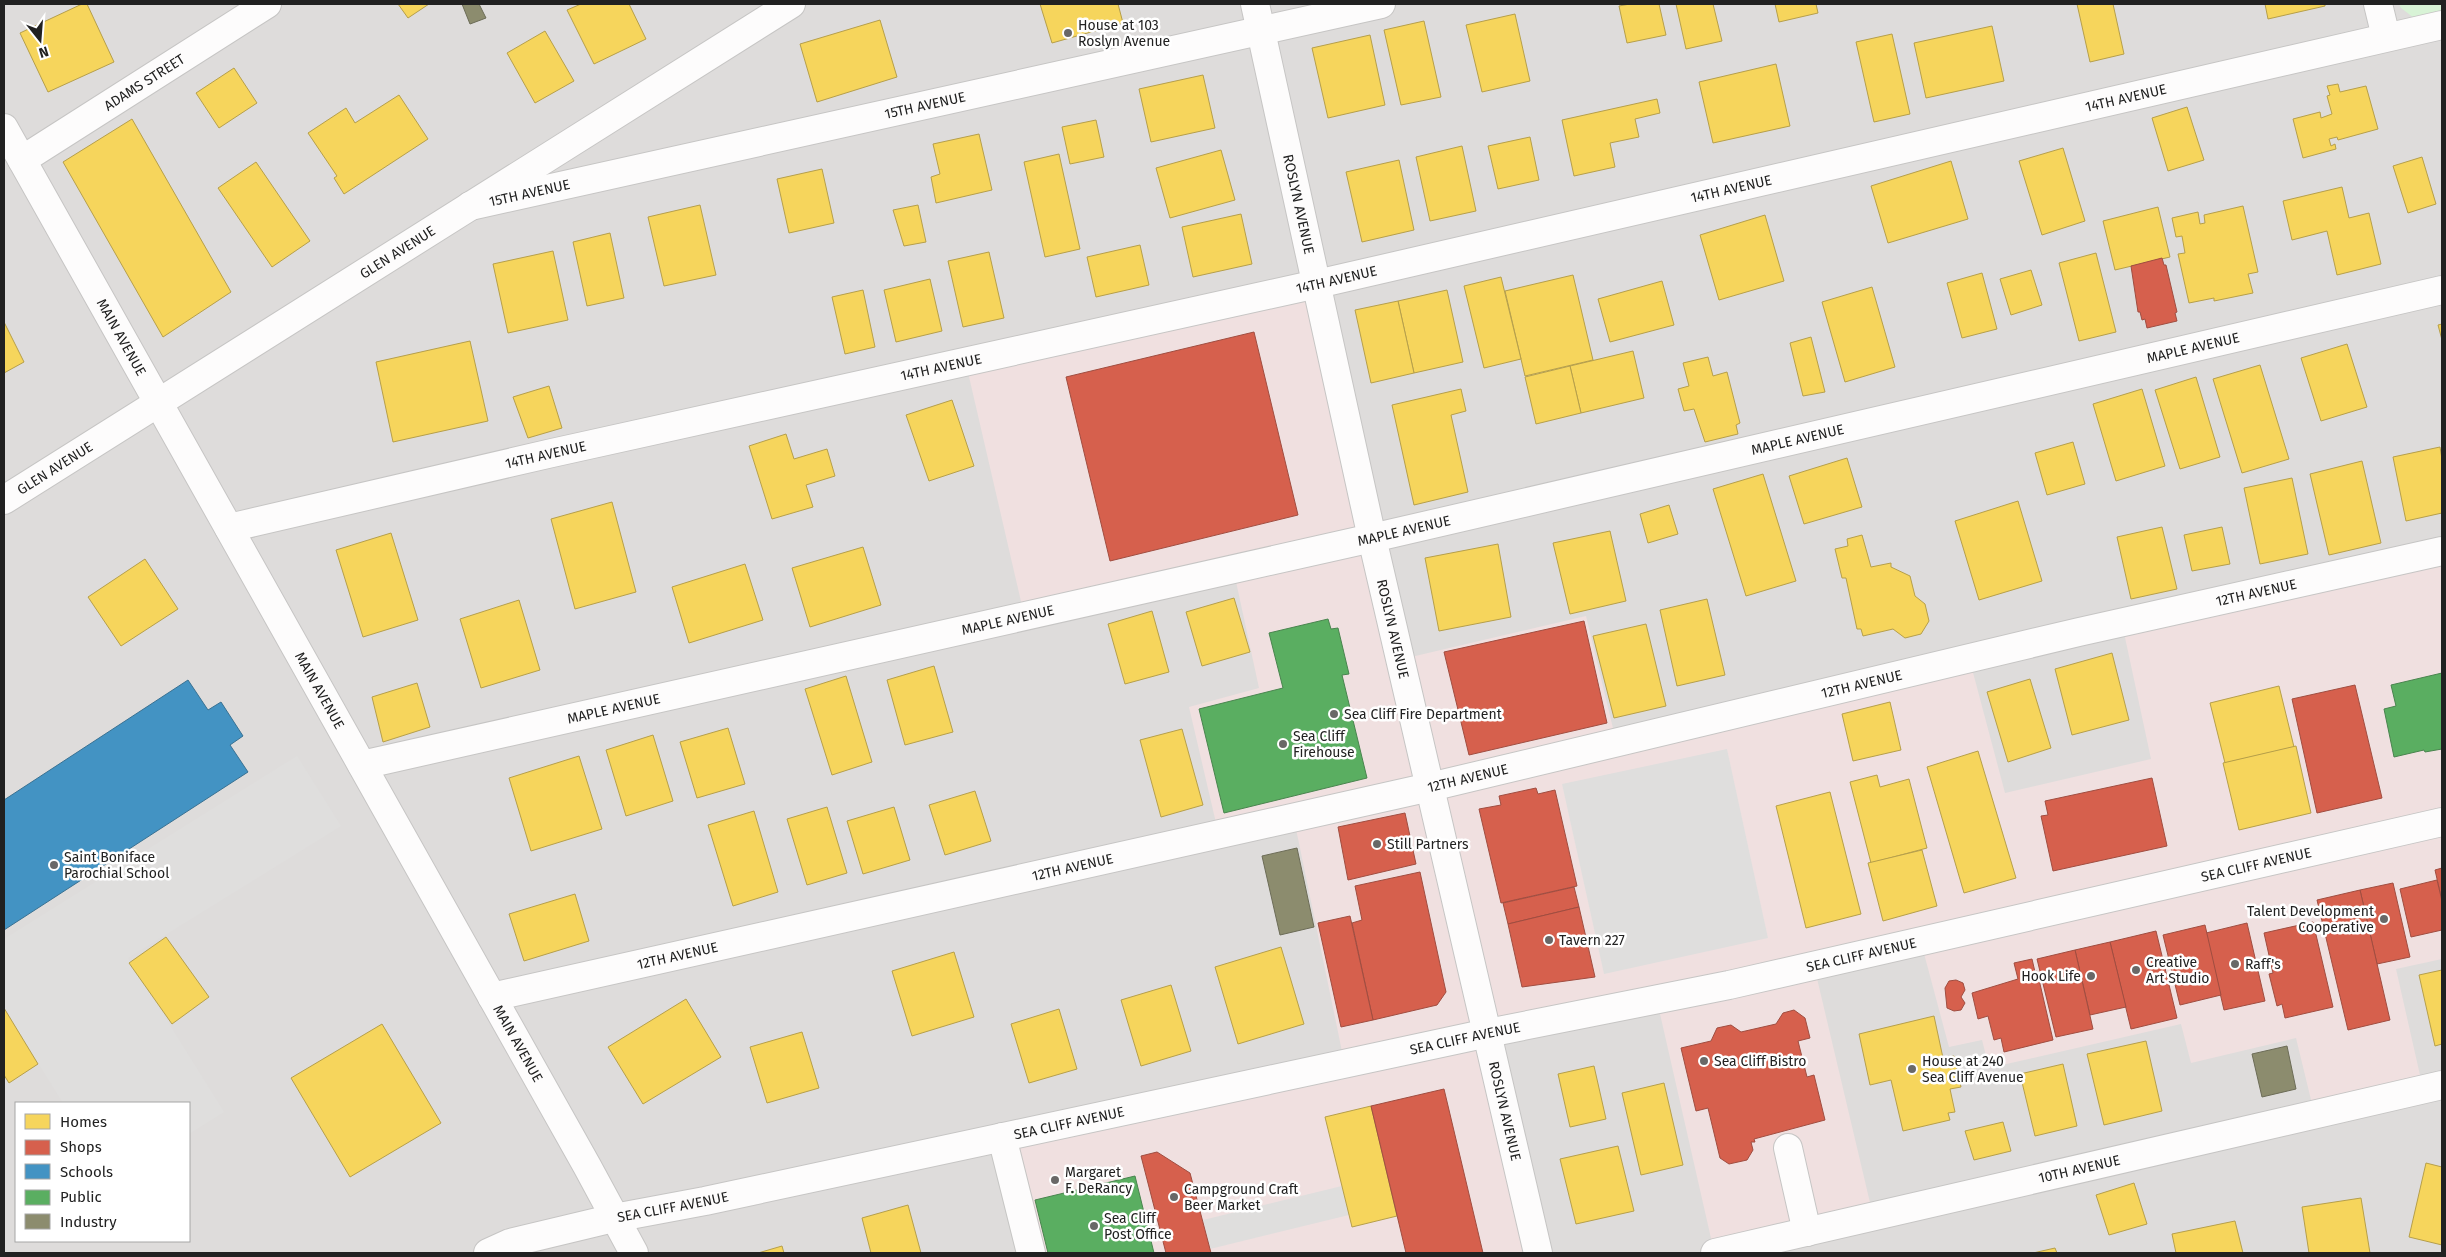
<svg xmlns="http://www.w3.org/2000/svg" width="2446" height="1257" font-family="'Fira Sans',sans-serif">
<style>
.residential{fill:#dedcdb;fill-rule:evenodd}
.commercial{fill:#f0e0e0}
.park{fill:#d8f3d6}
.parking{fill:#dfdedd}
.homes{fill:#f6d55c;stroke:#b69f4a}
.shops{fill:#d6604d;stroke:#a04d40}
.schools{fill:#4393c3;stroke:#397192}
.public{fill:#5aae61;stroke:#49844e}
.industry{fill:#8c8c6e;stroke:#6c6c57}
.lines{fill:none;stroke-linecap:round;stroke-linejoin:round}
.minor-casing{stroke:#c6c5c4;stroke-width:30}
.minor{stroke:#fdfcfc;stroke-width:28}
.poi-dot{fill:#696867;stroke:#fff;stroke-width:2}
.labels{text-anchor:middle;stroke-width:5;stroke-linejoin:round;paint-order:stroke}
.poi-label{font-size:14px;fill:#212121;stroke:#fff;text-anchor:start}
.street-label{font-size:14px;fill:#212121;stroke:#fff}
</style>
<rect width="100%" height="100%" fill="#efece9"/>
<path class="residential" d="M 4,4 L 2442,4 L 2442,1253 L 4,1253 ZM 16,1103 L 189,1103 L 189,1241 L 16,1241 Z"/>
<polygon class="commercial" points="1311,290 1394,661 1586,616 1617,745 1971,665 2005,793 2151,759 2123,628 2442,557 2442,959 2396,969 2422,1084 2313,1108 2296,1038 2191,1063 2181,1024 1989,1068 1982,1040 1949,1047 1922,946 1815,970 1872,1211 1713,1247 1658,1005 1483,1039 1529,1253 1016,1253 990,1132 1344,1061 1295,824 1220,840 1189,707 1259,688 1232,563 1023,610 967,368"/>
<polygon class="park" points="2399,4 2442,4 2442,15 2418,21 2401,8"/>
<g class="parking">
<polygon points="1727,749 1768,938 1604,974 1562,784"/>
<polygon points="297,756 341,826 128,958 224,1112 189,1134 189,1103 63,1103 4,1008 4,939"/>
<polygon points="1342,1186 1349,1215 1210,1249 1203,1220"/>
</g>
<g class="homes">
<polygon points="82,4 87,4 114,62 48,92 20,33"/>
<polygon points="398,4 429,4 408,18"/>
<polygon points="581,4 629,4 646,39 594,64 567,10"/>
<polygon points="1040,4 1118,4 1123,23 1052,43"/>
<polygon points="1630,4 1659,4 1666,35 1627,43 1619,6"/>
<polygon points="1676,4 1713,4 1722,41 1686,49"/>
<polygon points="1775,4 1816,4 1818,13 1779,22"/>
<polygon points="2077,4 2113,4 2124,54 2090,62"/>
<polygon points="2265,4 2325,4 2325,6 2268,19"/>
<polygon points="1515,14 1530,81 1482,92 1466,25"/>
<polygon points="880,20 897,77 817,102 800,44"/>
<polygon points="1424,21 1441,97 1401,105 1384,30"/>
<polygon points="1992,26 2004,81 1926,98 1914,43"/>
<polygon points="545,31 574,81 535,103 507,53"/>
<polygon points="1892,34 1910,114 1874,122 1856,42"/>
<polygon points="1370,35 1385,105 1328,118 1312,48"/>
<polygon points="1776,64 1790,126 1713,143 1699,82"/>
<polygon points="234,68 257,103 219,128 196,93"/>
<polygon points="1203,75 1215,128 1151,142 1139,89"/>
<polygon points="2338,84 2340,92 2366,86 2378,129 2338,140 2337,137 2329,139 2331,146 2335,144 2336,149 2303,158 2293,119 2320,112 2321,118 2332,114 2327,96 2330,95 2327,86"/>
<polygon points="399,95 428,139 344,194 334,178 337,176 308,133 346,108 355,123"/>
<polygon points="1657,99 1660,113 1635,119 1639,137 1610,143 1615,167 1574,176 1562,120"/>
<polygon points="2187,107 2204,160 2168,171 2152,118"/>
<polygon points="132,119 231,292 163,337 63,162"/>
<polygon points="1096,120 1104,157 1070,164 1062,127"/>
<polygon points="979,134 992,190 936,203 931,177 940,174 933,144"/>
<polygon points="1530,137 1539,180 1498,189 1488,146"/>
<polygon points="1462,146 1476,211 1430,221 1416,157"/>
<polygon points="2063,148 2085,221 2042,235 2019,161"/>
<polygon points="1221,150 1235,200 1170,218 1156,168"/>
<polygon points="1059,154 1080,249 1045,257 1024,162"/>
<polygon points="2422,157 2436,204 2408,213 2393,166"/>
<polygon points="1399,160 1414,230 1362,242 1346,172"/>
<polygon points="1951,161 1968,219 1888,243 1871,186"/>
<polygon points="256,162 310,241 272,267 218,188"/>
<polygon points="822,169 834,223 789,233 777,179"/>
<polygon points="2342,187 2349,218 2369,213 2381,264 2337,275 2327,231 2292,240 2283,201"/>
<polygon points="700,205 716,275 664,286 648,217"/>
<polygon points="918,205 926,242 904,246 893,210"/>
<polygon points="2243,206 2258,272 2248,274 2253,293 2214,301 2214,298 2189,303 2178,254 2185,253 2182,236 2176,237 2172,218 2198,212 2200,224 2205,223 2204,215"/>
<polygon points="2158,207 2170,257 2115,270 2103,221"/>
<polygon points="1241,214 1252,264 1193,277 1182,227"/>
<polygon points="1765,215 1784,281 1719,300 1700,235"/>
<polygon points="610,233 624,298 587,306 573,242"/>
<polygon points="1140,245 1149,285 1096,297 1087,257"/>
<polygon points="553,251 568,320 508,333 493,264"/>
<polygon points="989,252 1004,318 963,327 948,261"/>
<polygon points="2096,253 2116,332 2079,341 2059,263"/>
<polygon points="2031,270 2042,305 2011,315 2000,279"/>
<polygon points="1982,273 1997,329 1962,338 1947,283"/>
<polygon points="1573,275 1593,360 1525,376 1505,291"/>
<polygon points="1501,277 1521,359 1484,368 1464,286"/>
<polygon points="930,279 942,331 896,342 884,290"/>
<polygon points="1662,281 1674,325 1610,342 1598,299"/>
<polygon points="1872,287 1895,367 1845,382 1822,302"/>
<polygon points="863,290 875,347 845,354 832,297"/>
<polygon points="1447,290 1463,362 1414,373 1398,301"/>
<polygon points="1398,301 1414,373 1371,383 1355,310"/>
<polygon points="4,322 24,362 4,373"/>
<polygon points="2442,324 2442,340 2438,325"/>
<polygon points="1811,337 1825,392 1803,396 1790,343"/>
<polygon points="470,341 488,421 393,442 376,362"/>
<polygon points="2347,344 2367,407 2321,421 2301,358"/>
<polygon points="1633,351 1644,398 1581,413 1570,366"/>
<polygon points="1708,357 1713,376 1727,372 1740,423 1736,425 1738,434 1705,442 1694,409 1684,411 1678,389 1689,386 1683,363"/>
<polygon points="2260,365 2289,459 2242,473 2213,379"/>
<polygon points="1570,366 1581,413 1536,424 1525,377"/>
<polygon points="2196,377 2220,457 2180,469 2155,390"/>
<polygon points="549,386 562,428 528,438 513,397"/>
<polygon points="1461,389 1466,411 1451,415 1468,492 1414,505 1392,405"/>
<polygon points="2142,389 2165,466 2116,481 2093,404"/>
<polygon points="952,400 974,466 929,481 906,415"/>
<polygon points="786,434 794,459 827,449 835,476 806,485 813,507 772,519 749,446"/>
<polygon points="2073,442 2085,484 2047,495 2035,453"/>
<polygon points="2440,447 2442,459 2442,513 2406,521 2393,457"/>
<polygon points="1847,458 1862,507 1804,524 1789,476"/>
<polygon points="2362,461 2381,543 2329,555 2310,474"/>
<polygon points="1763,474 1796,581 1746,596 1713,489"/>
<polygon points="2292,478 2308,554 2260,564 2244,488"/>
<polygon points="2018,501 2042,581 1979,600 1955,521"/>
<polygon points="612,502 636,592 575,609 551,519"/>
<polygon points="1669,505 1678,534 1648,543 1640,514"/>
<polygon points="2162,527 2177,589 2131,599 2117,537"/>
<polygon points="2222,527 2230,564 2192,571 2184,535"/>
<polygon points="1610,531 1626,601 1570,614 1553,543"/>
<polygon points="391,533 418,620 363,637 336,550"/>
<polygon points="1862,535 1871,567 1891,563 1891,567 1910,576 1915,596 1925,604 1929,621 1921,634 1905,638 1893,629 1863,636 1861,629 1857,629 1846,578 1842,578 1835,549 1848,546 1847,539"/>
<polygon points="1498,544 1511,617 1439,631 1425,558"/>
<polygon points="863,547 881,605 810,627 792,568"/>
<polygon points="145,559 178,609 121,646 88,597"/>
<polygon points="745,564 763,620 689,643 672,587"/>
<polygon points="1234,598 1250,652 1202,666 1186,612"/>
<polygon points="1707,599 1725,675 1677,686 1660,610"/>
<polygon points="519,600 540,670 481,688 460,619"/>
<polygon points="1152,611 1169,672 1125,684 1108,624"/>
<polygon points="1646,624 1666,706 1614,718 1593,636"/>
<polygon points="2112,653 2129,720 2072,735 2055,669"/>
<polygon points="934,666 953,732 905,745 887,680"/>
<polygon points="846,676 872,762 832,775 805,689"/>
<polygon points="2030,679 2051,748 2008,762 1987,692"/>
<polygon points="417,683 430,727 383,742 372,697"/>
<polygon points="2279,686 2294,747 2225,763 2210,703"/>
<polygon points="1890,702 1901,750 1853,761 1842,714"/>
<polygon points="728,728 745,784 697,798 680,742"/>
<polygon points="1182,729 1203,805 1161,817 1140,740"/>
<polygon points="653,735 673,801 626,816 606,750"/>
<polygon points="2296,746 2311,813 2239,830 2223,763"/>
<polygon points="1978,751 2016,878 1964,893 1927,767"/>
<polygon points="579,756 602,829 531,851 509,778"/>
<polygon points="1877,775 1880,787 1909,779 1927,848 1871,863 1850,782"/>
<polygon points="975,791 991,841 945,855 929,805"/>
<polygon points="1830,792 1861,914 1806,928 1776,806"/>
<polygon points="827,807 847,873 807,885 787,819"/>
<polygon points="894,807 910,860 863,874 847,821"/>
<polygon points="754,811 778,892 733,906 708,825"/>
<polygon points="1922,850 1937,906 1883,921 1868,863"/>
<polygon points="575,894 589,941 524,961 509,914"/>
<polygon points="166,937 209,997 172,1024 129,963"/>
<polygon points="1281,947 1304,1024 1238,1044 1215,967"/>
<polygon points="954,952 974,1017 912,1036 892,971"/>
<polygon points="2442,970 2442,1044 2435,1046 2419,975"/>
<polygon points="1171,985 1191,1051 1141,1066 1121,1000"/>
<polygon points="686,999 721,1057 643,1104 608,1047"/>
<polygon points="4,1008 38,1064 9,1083 4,1075"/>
<polygon points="1059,1009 1077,1069 1029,1083 1011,1024"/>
<polygon points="1934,1016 1943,1058 1954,1056 1961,1087 1950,1089 1955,1112 1948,1113 1950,1120 1903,1131 1891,1080 1870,1085 1859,1034"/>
<polygon points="382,1024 441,1123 350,1177 291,1078"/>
<polygon points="802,1032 819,1088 767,1103 750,1047"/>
<polygon points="2146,1041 2162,1111 2104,1125 2087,1054"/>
<polygon points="2063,1064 2077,1126 2035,1136 2020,1074"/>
<polygon points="1594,1066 1606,1119 1570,1127 1558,1074"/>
<polygon points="1664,1083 1683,1165 1641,1175 1622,1093"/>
<polygon points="1371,1106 1397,1216 1352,1227 1325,1117"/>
<polygon points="2003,1122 2011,1151 1974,1160 1965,1131"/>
<polygon points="1618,1146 1634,1211 1576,1224 1560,1159"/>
<polygon points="2426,1163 2442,1167 2442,1245 2409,1237"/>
<polygon points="2134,1183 2147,1224 2109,1235 2096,1195"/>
<polygon points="2361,1198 2370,1253 2309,1253 2302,1207"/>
<polygon points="908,1205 921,1253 871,1253 862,1218"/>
<polygon points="2235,1221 2243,1253 2176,1253 2172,1234"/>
<polygon points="782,1246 784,1253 758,1253"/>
<polygon points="2055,1248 2057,1253 2033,1253"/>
</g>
<g class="shops">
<polygon points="2162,258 2164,265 2166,265 2177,312 2175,313 2177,321 2147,328 2145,319 2142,320 2140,312 2138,312 2131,266"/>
<polygon points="1254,332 1298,515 1110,561 1066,377"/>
<polygon points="1584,621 1607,723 1469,755 1444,652"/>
<polygon points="2355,685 2382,798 2317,813 2292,699"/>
<polygon points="2152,778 2167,846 2053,871 2041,816 2048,815 2045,801"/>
<polygon points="1536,788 1538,794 1555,790 1577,886 1501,903 1479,809 1501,805 1499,796"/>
<polygon points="1405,813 1416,864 1348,880 1338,827"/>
<polygon points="2442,868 2442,901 2435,870"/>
<polygon points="1420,872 1446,992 1437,1005 1373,1020 1352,923 1362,920 1355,886"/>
<polygon points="2437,880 2442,901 2442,930 2411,937 2400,889"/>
<polygon points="2393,883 2410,957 2377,964 2360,890"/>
<polygon points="1574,887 1579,907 1508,924 1503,903"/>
<polygon points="2360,890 2390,1020 2348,1030 2317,900"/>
<polygon points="1579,907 1595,977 1522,987 1508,924"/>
<polygon points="1350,916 1373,1020 1341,1027 1318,923"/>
<polygon points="2313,922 2333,1007 2285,1018 2282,1004 2277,1006 2269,974 2273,973 2264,933"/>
<polygon points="2247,923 2265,1001 2224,1010 2206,933"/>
<polygon points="2205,925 2221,995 2180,1005 2163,935"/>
<polygon points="2156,931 2177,1018 2131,1029 2110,942"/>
<polygon points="2110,942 2126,1007 2090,1015 2075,950"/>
<polygon points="2075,950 2093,1029 2056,1037 2037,959"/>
<polygon points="2032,959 2035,972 2037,971 2053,1040 2004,1052 2001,1038 1994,1040 1988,1016 1978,1019 1972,993 2018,979 2014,963"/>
<polygon points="1956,980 1963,983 1965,990 1961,997 1965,1003 1961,1010 1954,1011 1947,1008 1945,988 1949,981"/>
<polygon points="1794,1010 1805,1018 1810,1038 1798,1041 1807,1077 1814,1075 1825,1120 1754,1139 1755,1142 1751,1142 1753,1150 1747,1160 1729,1164 1720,1158 1708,1108 1696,1111 1681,1048 1711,1041 1717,1028 1731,1025 1741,1032 1776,1024 1783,1013"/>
<polygon points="1444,1089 1483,1253 1406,1253 1371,1106"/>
<polygon points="1157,1152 1190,1173 1211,1253 1166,1253 1141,1156"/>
</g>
<polygon class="schools" points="188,680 208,710 221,702 243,736 230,745 248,772 4,930 4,800"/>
<g class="public">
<polygon points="1328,619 1331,629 1338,628 1349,674 1342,675 1367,778 1224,813 1199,709 1283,688 1269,633"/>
<polygon points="2442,673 2442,749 2425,752 2424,750 2394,757 2384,709 2396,706 2391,685"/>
<polygon points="1135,1176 1154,1253 1048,1253 1035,1200"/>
</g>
<g class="industry">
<polygon points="462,4 479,4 486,18 470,24"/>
<polygon points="1297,848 1314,927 1280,935 1262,856"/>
<polygon points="2287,1046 2296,1089 2262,1097 2252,1054"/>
</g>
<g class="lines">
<g class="minor-casing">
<g id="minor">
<path id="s1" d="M 1255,4 L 1372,538 L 1538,1253"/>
<polyline points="2378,4 2386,37"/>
<path id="s2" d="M 4,128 L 587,1166 L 634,1253"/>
<path id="s3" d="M 22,160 L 267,4"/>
<path id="s4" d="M 470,206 L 1381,4"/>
<path id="s5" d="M 4,500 L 791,4"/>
<path id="s6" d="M 229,528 L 552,453 L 1317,284 L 2442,25"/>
<path id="s7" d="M 362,765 L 1372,538 L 2442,290"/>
<path id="s8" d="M 492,997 L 1430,787 L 2079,632 L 2442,551"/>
<polyline points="1002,1137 1031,1253"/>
<polyline points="1788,1148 1807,1232"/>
<path id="s9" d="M 488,1253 L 510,1243 L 614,1218 L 705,1201 L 1488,1033 L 1729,985 L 2442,822"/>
<path id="s10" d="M 1715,1253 L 2442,1085"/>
</g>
</g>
<use href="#minor" class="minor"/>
</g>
<g class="poi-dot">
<circle cx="1068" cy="33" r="5"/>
<circle cx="1334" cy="714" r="5"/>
<circle cx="1283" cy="744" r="5"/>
<circle cx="1377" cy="844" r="5"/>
<circle cx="54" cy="865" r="5"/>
<circle cx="2384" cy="919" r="5"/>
<circle cx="1549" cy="940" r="5"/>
<circle cx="2235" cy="964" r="5"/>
<circle cx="2136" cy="970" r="5"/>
<circle cx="2091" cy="976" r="5"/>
<circle cx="1704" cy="1061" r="5"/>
<circle cx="1912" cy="1069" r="5"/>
<circle cx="1055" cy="1180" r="5"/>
<circle cx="1174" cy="1197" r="5"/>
<circle cx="1094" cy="1226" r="5"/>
</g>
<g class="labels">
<g class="poi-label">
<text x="1078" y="30">House at 103<tspan x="1078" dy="16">Roslyn Avenue</tspan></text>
<text x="1344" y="719">Sea Cliff Fire Department</text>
<text x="1293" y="741">Sea Cliff<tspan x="1293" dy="16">Firehouse</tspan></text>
<text x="1387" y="849">Still Partners</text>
<text x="64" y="862">Saint Boniface<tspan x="64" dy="16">Parochial School</tspan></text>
<text x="2374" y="916" text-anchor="end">Talent Development<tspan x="2374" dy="16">Cooperative</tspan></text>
<text x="1559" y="945">Tavern 227</text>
<text x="2146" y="967">Creative<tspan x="2146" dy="16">Art Studio</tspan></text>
<text x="2245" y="969">Raff's</text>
<text x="2081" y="981" text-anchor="end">Hook Life</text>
<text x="1714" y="1066">Sea Cliff Bistro</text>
<text x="1922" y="1066">House at 240<tspan x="1922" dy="16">Sea Cliff Avenue</tspan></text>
<text x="1065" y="1177">Margaret<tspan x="1065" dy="16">F. DeRancy</tspan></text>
<text x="1184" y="1194">Campground Craft<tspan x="1184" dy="16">Beer Market</tspan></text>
<text x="1104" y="1223">Sea Cliff<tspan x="1104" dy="16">Post Office</tspan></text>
</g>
<g class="street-label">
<text dy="5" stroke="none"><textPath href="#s3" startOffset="145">ADAMS STREET</textPath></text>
<text dy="5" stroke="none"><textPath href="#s6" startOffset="1945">14TH AVENUE</textPath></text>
<text dy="5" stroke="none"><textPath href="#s4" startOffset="466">15TH AVENUE</textPath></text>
<text dy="5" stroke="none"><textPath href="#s6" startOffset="1540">14TH AVENUE</textPath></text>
<text dy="5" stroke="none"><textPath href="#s4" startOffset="61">15TH AVENUE</textPath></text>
<text dy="5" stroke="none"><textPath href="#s1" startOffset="205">ROSLYN AVENUE</textPath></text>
<text dy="5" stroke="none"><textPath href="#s5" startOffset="465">GLEN AVENUE</textPath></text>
<text dy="5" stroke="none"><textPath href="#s6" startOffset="1135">14TH AVENUE</textPath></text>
<text dy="5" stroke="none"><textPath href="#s2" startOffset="240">MAIN AVENUE</textPath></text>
<text dy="5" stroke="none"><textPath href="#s7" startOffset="1878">MAPLE AVENUE</textPath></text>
<text dy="5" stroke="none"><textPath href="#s6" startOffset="730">14TH AVENUE</textPath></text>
<text dy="5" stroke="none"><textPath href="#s7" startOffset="1472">MAPLE AVENUE</textPath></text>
<text dy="5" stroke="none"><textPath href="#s6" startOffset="325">14TH AVENUE</textPath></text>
<text dy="5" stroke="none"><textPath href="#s5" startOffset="60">GLEN AVENUE</textPath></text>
<text dy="5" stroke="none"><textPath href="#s7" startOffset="1068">MAPLE AVENUE</textPath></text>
<text dy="5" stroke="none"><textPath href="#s8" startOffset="1810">12TH AVENUE</textPath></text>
<text dy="5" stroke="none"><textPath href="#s7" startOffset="662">MAPLE AVENUE</textPath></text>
<text dy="5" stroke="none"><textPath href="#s1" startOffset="640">ROSLYN AVENUE</textPath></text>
<text dy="5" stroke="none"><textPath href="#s8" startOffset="1405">12TH AVENUE</textPath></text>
<text dy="5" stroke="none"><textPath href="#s2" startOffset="645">MAIN AVENUE</textPath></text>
<text dy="5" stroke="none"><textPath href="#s7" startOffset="258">MAPLE AVENUE</textPath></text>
<text dy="5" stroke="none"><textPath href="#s8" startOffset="1000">12TH AVENUE</textPath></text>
<text dy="5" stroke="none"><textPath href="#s9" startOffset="1811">SEA CLIFF AVENUE</textPath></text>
<text dy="5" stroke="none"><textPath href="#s8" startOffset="595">12TH AVENUE</textPath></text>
<text dy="5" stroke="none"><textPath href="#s9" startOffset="1406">SEA CLIFF AVENUE</textPath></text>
<text dy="5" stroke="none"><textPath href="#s8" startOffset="190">12TH AVENUE</textPath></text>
<text dy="5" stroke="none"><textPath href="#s9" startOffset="1001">SEA CLIFF AVENUE</textPath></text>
<text dy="5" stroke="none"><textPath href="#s2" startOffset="1050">MAIN AVENUE</textPath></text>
<text dy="5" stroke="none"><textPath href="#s1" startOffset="1135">ROSLYN AVENUE</textPath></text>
<text dy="5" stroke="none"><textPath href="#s9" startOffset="596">SEA CLIFF AVENUE</textPath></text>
<text dy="5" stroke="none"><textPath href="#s10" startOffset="374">10TH AVENUE</textPath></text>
<text dy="5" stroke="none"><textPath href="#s9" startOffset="191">SEA CLIFF AVENUE</textPath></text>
</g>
</g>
<rect width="2446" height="1257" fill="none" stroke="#212121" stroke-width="10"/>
<rect x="15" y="1102" width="175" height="140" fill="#ffffff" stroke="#a6a6a6"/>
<rect x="25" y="1114" width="25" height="15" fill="#f6d55c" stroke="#a6a6a6"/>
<text x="60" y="1127" font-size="15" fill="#212121">Homes</text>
<rect x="25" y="1140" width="25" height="15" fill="#d6604d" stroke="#a6a6a6"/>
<text x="60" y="1152" font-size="15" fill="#212121">Shops</text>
<rect x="25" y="1164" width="25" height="15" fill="#4393c3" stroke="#a6a6a6"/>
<text x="60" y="1177" font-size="15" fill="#212121">Schools</text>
<rect x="25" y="1190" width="25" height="15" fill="#5aae61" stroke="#a6a6a6"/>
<text x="60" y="1202" font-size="15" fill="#212121">Public</text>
<rect x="25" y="1214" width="25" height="15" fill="#8c8c6e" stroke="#a6a6a6"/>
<text x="60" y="1227" font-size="15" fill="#212121">Industry</text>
<g transform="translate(40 40) rotate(163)" stroke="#ffffff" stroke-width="4" paint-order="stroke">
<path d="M0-4L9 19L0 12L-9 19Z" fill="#212121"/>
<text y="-8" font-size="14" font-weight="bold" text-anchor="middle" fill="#212121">N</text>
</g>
</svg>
